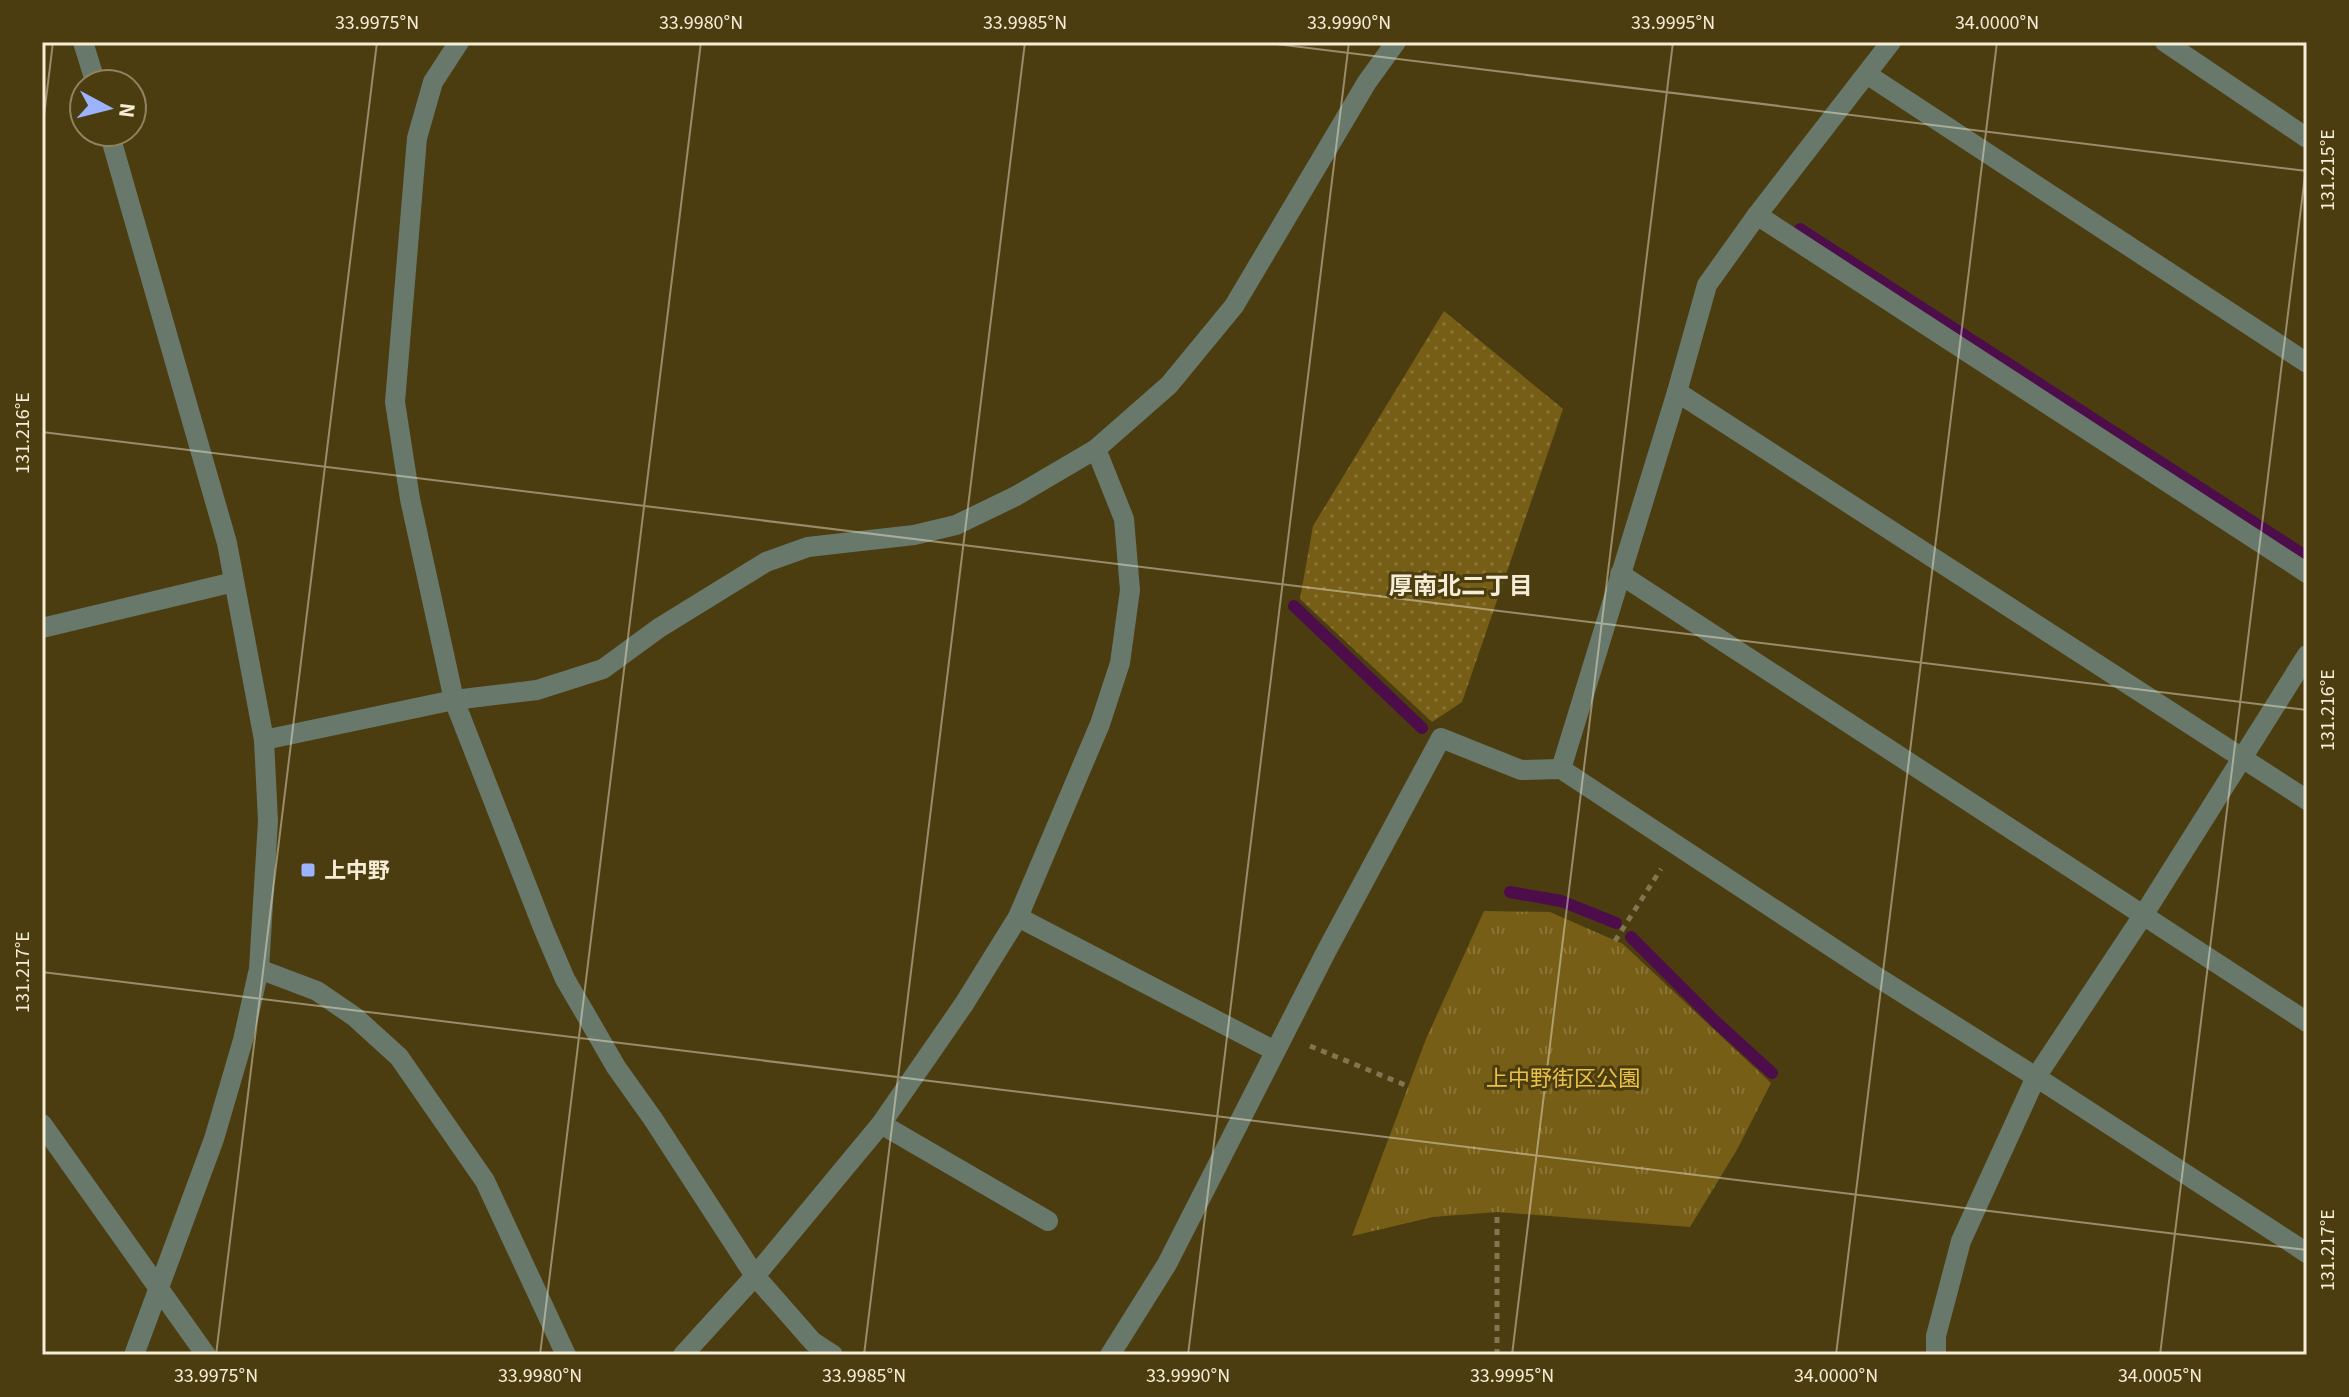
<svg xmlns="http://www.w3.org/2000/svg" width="2349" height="1397" font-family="'Source Sans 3','Noto Sans JP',sans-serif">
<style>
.grass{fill:url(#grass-dots)}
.park{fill:url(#park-tufts)}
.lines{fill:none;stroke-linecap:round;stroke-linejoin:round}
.stream{stroke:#4c0d4a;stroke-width:12}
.path{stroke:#82754f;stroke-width:5;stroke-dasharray:6 6;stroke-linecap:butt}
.minor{stroke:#68796b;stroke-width:20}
.ticks{fill:none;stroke:#f6edd6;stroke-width:2;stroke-opacity:0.45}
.poi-dot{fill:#9cb4fd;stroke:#4c3d11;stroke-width:3}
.labels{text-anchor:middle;stroke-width:6;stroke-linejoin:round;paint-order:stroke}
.poi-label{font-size:22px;font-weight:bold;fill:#f6edd6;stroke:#4c3d11;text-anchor:start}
.park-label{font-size:22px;fill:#eac047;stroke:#4c3d11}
.neighbourhood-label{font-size:24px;font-weight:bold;fill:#f6edd6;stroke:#4c3d11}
.neatline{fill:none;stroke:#f6edd6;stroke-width:3}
.ticks-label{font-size:20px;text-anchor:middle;fill:#f6edd6}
</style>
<defs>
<pattern id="grass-dots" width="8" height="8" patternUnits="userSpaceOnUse" patternTransform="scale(2)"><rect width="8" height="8" fill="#765e16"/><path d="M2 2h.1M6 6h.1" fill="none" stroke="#8a7537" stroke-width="1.8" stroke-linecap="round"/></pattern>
<pattern id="park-tufts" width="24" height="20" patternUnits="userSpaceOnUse" patternTransform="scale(2)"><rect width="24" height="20" fill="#765e16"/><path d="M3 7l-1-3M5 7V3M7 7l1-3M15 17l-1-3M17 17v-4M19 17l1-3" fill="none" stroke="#8a7537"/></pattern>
</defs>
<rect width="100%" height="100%" fill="#4c3d11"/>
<polygon class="grass" points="1444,311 1563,409 1462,702 1432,722 1300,599 1313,526"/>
<polygon class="park" points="1484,911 1550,912 1623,944 1771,1083 1738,1148 1690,1227 1497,1212 1433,1217 1352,1236 1426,1039"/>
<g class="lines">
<g class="stream">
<polyline points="1800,229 2307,557"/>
<polyline points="1294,606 1422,728"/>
<polyline points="1510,892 1561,901 1616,923"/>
<polyline points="1631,937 1717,1023 1772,1073"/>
</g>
<g class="path">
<polyline points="1615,941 1661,869"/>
<polyline points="1310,1046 1410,1087"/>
<polyline points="1497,1355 1497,1212"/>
</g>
<g class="minor">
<polyline points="83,42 96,84"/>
<polyline points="459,42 433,82 417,138 395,402 410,499 454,700 544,930 565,979 586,1015 616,1067 653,1119 755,1276 813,1342 833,1355"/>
<polyline points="2165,42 2307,138"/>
<polyline points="1868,75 2307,363"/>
<polyline points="109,132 227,543 264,740 268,821 259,969 243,1040 214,1139 134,1355"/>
<polyline points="1757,215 2307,573"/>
<polyline points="1677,392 2307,800"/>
<polyline points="1620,574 2307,1022"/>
<polyline points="42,628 234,582"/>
<polyline points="264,740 454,700 537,690 603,669 659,628 766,562 808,547 914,535 956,525 1016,496 1096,449 1169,385 1234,306 1367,82 1396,42"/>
<polyline points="1561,769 1677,392 1707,285 1757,215 1891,42"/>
<polyline points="1018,917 1275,1051"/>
<polyline points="259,969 317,991 355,1017 399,1057 485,1181 566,1355"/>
<polyline points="42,1124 206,1355"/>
<polyline points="881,1124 1048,1221"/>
<polyline points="683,1355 755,1276 881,1124 964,1004 1018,917 1100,724 1120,663 1130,590 1124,519 1096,449"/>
<polyline points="1110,1355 1167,1264 1327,950 1441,738 1521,770 1561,769 1874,975 2036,1077 2307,1253"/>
<polyline points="1936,1355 1936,1336 1961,1241 2036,1077 2144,914 2307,655"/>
</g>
</g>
<path class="ticks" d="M 1259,42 L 2307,171M 42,132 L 53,42M 42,432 L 2307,710M 42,972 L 2307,1250M 216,1355 L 377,42M 540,1355 L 701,42M 864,1355 L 1025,42M 1188,1355 L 1349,42M 1512,1355 L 1673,42M 1836,1355 L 1997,42M 2160,1355 L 2307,159"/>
<rect class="poi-dot" x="300" y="862" width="16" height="16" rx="4"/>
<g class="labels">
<g class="poi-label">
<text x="324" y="878">上中野</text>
</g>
<g class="park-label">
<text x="1563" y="1086">上中野街区公園</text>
</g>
<g class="neighbourhood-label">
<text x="1461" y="594">厚南北二丁目</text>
</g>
</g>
<rect width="2349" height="1397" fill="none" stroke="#4c3d11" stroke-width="88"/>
<g transform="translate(108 108) rotate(97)"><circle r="38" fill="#4c3d11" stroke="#908360" stroke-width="2"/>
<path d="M0-6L14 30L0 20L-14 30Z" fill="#9cb4fd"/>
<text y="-12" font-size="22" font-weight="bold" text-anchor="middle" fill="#f6edd6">N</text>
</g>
<rect x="44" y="44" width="2261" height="1309" class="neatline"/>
<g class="ticks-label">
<text x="377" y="29">33.9975°N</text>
<text x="701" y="29">33.9980°N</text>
<text x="1025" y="29">33.9985°N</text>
<text x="1349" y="29">33.9990°N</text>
<text x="1673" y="29">33.9995°N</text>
<text x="1997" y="29">34.0000°N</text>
<text transform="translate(2327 170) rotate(-90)" y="7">131.215°E</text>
<text transform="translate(22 433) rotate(-90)" y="7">131.216°E</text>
<text transform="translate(2327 710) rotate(-90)" y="7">131.216°E</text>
<text transform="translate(22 972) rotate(-90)" y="7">131.217°E</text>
<text transform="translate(2327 1250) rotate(-90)" y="7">131.217°E</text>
<text x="216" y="1382">33.9975°N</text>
<text x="540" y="1382">33.9980°N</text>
<text x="864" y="1382">33.9985°N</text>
<text x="1188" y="1382">33.9990°N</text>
<text x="1512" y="1382">33.9995°N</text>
<text x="1836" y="1382">34.0000°N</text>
<text x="2160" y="1382">34.0005°N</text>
</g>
</svg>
